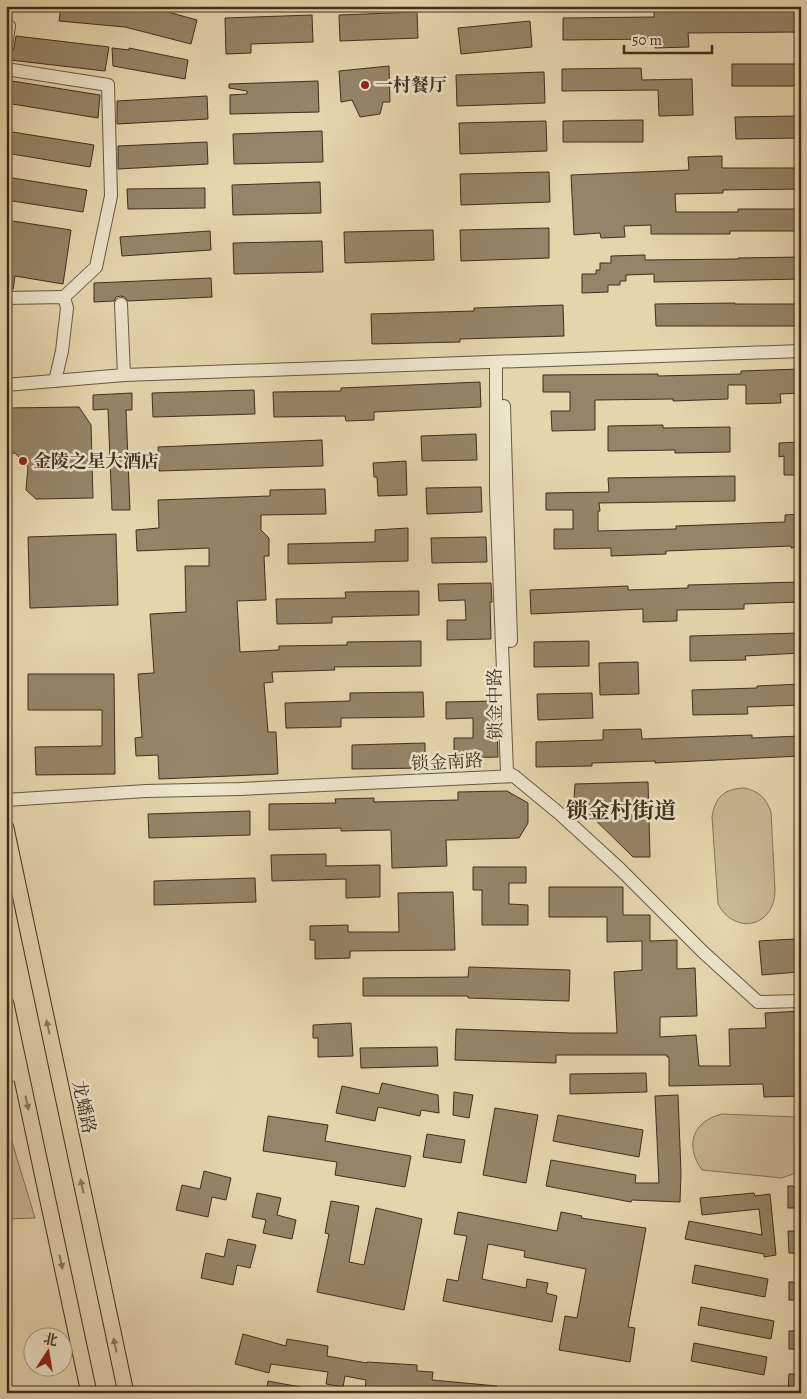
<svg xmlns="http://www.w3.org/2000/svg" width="807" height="1399" font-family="Alegreya,'Noto Serif SC',serif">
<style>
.green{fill:#c8b995;stroke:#82745a}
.building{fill:#948568;stroke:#3d2f1e}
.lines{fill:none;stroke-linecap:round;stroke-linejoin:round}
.minor-casing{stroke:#675842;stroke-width:14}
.major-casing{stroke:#3d2f1e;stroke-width:17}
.minor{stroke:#ede4ca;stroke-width:12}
.major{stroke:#e4d5ad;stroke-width:15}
.oneway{fill:#887a5e}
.poi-dot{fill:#8f2418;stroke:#ede4ca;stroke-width:2}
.labels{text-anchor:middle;stroke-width:5;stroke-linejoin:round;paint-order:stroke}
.poi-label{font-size:18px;font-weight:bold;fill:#3d2f1e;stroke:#ede4ca;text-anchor:start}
.street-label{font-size:18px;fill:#3d2f1e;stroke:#ede4ca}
.district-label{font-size:22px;font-weight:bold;fill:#3d2f1e;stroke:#ede4ca}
</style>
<rect width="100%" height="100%" fill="#e4d5ad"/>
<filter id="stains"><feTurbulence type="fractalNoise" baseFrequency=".004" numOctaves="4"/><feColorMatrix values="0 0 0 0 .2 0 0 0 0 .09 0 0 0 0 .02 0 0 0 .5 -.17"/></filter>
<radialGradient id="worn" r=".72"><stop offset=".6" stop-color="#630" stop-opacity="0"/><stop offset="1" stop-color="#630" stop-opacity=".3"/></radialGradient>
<g class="green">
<path d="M 744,788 C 759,791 766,798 771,812 L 775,890 C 775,927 735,936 718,904 L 712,817 C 715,797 724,789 744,788 Z"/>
<path d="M 722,1114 L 795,1117 L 801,1123 L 801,1167 L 793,1174 L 782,1178 L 702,1170 C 684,1145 693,1121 722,1114 Z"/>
<polygon points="6,1122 35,1218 6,1219"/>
</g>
<g class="building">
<polygon points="61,6 146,6 197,20 191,44 125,27 59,21"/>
<polygon points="801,10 801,32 688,33 689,47 655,48 655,39 563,40 563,18 654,17 654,12"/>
<polygon points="417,12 418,38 340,41 339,15"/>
<polygon points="312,15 313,42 251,44 251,53 226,54 225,18"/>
<polygon points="530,21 532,47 461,54 458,28"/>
<polygon points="16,36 109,47 105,71 10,60 11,53 14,48"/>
<polygon points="112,48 129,50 129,48 188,60 185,79 113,66"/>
<rect x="732" y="64" width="69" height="22"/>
<polygon points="389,66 390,102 383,102 380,114 360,117 352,100 341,102 339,71"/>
<polygon points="641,68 642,80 692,79 693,115 659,116 658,90 562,91 562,69"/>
<polygon points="544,72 545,103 457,106 456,75"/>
<polygon points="6,80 100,95 98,118 6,103"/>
<polygon points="318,81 319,112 230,114 230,95 247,94 247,91 229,88 229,84"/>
<polygon points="207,96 208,119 117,124 117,101"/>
<polygon points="801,116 801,138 736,139 735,117"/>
<polygon points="643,120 643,142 563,142 563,121"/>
<polygon points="546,121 547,151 460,154 459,123"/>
<polygon points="6,131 94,145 90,167 6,153"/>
<polygon points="322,131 323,162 234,164 233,134"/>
<polygon points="207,142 208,164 118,169 118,146"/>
<polygon points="722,156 722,168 801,168 801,189 723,190 723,193 675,194 676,212 738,212 738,209 801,209 801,231 730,231 730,234 651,234 651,225 624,226 625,237 601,238 600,233 574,235 571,175 689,170 688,157"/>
<polygon points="549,172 550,202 461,205 460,174"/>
<polygon points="6,177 87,190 83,212 6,200"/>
<polygon points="320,182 321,213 233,215 232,185"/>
<polygon points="205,188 205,208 128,209 127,189"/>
<polygon points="6,220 71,230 63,284 15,276 13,290 6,290"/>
<polygon points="549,228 549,258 461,261 460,230"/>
<polygon points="433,230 434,260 345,263 344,232"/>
<polygon points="210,231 211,250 122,256 120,237"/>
<polygon points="322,241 323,272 234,274 233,243"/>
<polygon points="645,255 645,260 738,259 738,258 801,257 801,279 654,282 654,274 626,275 626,281 620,281 620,285 608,285 608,292 582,293 582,274 596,274 596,270 600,270 600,263 611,263 611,256"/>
<polygon points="211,278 212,297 128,301 125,297 121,296 116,297 114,301 94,302 94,283"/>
<polygon points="735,303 735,304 801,304 801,326 656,326 655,304"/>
<polygon points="563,305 564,336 460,339 460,342 372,344 371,314 474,311 474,308"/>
<polygon points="801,369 801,393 780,394 781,403 746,404 746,385 728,385 728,399 673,401 673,399 595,400 595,430 552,431 551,411 570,411 570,392 543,392 543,375 658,374 658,376 741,374 741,371"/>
<polygon points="480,382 481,407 374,412 374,420 346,421 345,416 274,417 273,392 341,391 341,388"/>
<polygon points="254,390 255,414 153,417 152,393"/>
<polygon points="132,393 132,410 126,410 130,510 112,510 108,409 93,410 93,395"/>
<polygon points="77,407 79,407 91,425 93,498 36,499 26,490 28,467 15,453 6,453 6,408"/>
<polygon points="663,425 663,428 730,427 730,452 675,453 675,450 608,451 608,426"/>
<polygon points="476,434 477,460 422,461 421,436"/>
<polygon points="322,440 323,466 159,471 158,447"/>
<polygon points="801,442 801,475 784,475 784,456 779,457 779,443"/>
<polygon points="406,461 407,495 378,496 377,477 374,477 373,463"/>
<polygon points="735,476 735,501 599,503 600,511 598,511 598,531 676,529 676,526 785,522 785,515 801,514 801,547 791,548 791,546 666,551 666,554 611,556 611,548 554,549 554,529 573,529 573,510 546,510 546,493 609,492 608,478"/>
<polygon points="481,487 482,512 427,514 426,488"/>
<polygon points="325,489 326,514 261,515 261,530 269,538 269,556 264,556 266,600 237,601 240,652 279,650 279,646 347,645 347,642 421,641 421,666 334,667 335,670 272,672 273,682 264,683 268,732 276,732 278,774 159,779 158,755 136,756 135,738 142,737 138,674 154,673 150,614 186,612 185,566 209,566 209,548 137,551 136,530 159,528 158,500 270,496 270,490"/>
<polygon points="408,528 408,561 288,564 288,544 375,542 375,530"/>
<polygon points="116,534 118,605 30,608 28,537"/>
<polygon points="486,537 487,562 432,563 431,538"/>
<polygon points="801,582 801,602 744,604 744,609 677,610 677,621 643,622 643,609 531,614 530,590 628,586 628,590 688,588 688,585"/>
<polygon points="491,583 492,602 490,602 491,639 447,640 447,620 466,620 465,600 439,601 438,584"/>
<polygon points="419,591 419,615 332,617 332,623 277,624 276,599 346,598 345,592"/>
<polygon points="801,633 801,653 745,656 746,660 690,661 690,636"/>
<polygon points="589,641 589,666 534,667 534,642"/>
<polygon points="638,662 639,694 600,695 599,663"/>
<polygon points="28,674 114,674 115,774 36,775 35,747 102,746 102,710 28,710"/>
<polygon points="801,684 801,705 747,707 748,714 693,715 692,690 757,688 757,686"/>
<polygon points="423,692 424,717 341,718 341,727 286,728 285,703 350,701 350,693"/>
<polygon points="592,693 593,718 538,720 537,694"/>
<polygon points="496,701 498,757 454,758 454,738 473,738 473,718 446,719 446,702"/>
<polygon points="641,729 642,739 752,735 752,738 801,736 801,756 655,763 655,761 592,763 592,766 536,767 536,742 603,740 603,730"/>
<polygon points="425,743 425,768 352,769 352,745"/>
<polygon points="648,782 650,857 633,857 574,799 575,784"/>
<polygon points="507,791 528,803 528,823 519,838 446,840 447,866 392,868 391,830 341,831 341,828 269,830 269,804 336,803 335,799 374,798 374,802 458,800 458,792"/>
<polygon points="250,811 250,835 149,838 148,814"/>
<polygon points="326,854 326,866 380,865 380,897 346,898 346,879 272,881 271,855"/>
<polygon points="473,867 526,867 526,883 509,883 509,904 528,905 528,925 482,925 482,890 473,890"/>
<polygon points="255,878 256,902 154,905 154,881"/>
<polygon points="549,887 623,887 623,915 650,915 650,941 677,940 677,969 695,968 697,1016 660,1017 660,1037 696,1035 699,1066 730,1066 729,1029 766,1028 765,1013 801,1011 801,1096 764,1097 763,1084 669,1086 669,1057 667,1057 667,1055 556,1055 556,1063 455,1060 456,1029 571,1033 617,1033 614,972 642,970 642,941 607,942 607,917 549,917"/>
<polygon points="453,892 455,950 350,951 350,958 315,959 315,940 310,940 310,926 348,925 348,932 399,932 398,893"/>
<polygon points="795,939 798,972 762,975 759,941"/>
<polygon points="469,967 570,970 569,1001 468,998 468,996 363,996 363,978 468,977"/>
<polygon points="351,1023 353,1056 318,1057 318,1038 313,1038 313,1025"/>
<polygon points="437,1047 438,1066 361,1068 360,1048"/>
<polygon points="646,1073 647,1092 570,1094 570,1074"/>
<polygon points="382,1083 438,1095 439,1113 421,1110 420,1116 378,1107 375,1121 336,1113 342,1086 379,1094"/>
<polygon points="454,1092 473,1095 469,1118 453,1115"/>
<polygon points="678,1095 681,1173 680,1202 632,1200 631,1202 546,1186 551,1160 636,1175 635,1183 659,1183 655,1096"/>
<polygon points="495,1108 538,1115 526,1183 483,1175"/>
<polygon points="558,1115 643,1130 639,1157 553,1141"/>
<polygon points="268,1116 328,1125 325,1141 411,1156 405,1187 335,1175 337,1162 263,1151"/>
<polygon points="427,1134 465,1140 461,1163 423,1157"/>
<polygon points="204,1171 231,1178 226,1200 212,1197 208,1217 176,1210 182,1185 200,1189"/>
<rect x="788" y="1186" width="13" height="22"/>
<polygon points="257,1193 281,1198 277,1215 296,1220 292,1239 263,1233 266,1220 252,1217"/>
<polygon points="754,1193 755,1196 770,1194 776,1255 764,1257 764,1254 685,1239 689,1221 762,1235 759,1209 702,1215 700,1198"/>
<polygon points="331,1201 359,1206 349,1262 364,1265 376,1208 422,1219 404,1310 317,1292 329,1234 325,1233"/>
<polygon points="458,1212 557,1231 561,1212 582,1216 581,1218 646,1228 628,1327 635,1328 630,1362 559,1350 565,1316 577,1318 586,1269 524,1257 525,1251 488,1244 482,1279 526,1288 527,1279 548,1283 546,1293 557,1296 552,1322 443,1301 447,1279 458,1281 467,1236 454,1234"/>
<polygon points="788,1231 801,1231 801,1253 789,1253"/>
<polygon points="228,1239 256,1245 250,1268 237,1265 233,1285 201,1278 206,1253 224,1257"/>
<polygon points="695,1265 768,1279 765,1297 692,1283"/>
<rect x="789" y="1282" width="12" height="18"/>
<polygon points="701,1307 774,1321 771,1339 698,1325"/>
<rect x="789" y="1331" width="12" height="18"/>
<polygon points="243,1334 286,1346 287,1339 328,1346 327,1356 367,1363 367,1362 417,1365 417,1371 433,1372 432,1380 497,1386 496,1393 401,1393 365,1390 366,1380 345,1376 343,1387 326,1384 328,1372 271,1364 269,1373 235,1364"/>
<polygon points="694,1343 767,1357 764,1375 691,1361"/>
<polygon points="789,1374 801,1374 801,1392 788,1392"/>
<polygon points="268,1381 306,1388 305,1393 266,1393"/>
</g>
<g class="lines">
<g class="minor-casing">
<g id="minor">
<polyline points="6,47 9,26"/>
<polyline points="6,69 108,85 111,196 96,267 64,297"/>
<polyline points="6,298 64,297 67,308 62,351 55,381"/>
<polyline points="121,304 124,375"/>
<polyline points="496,362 496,492 507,772 514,776"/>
<polyline points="6,385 124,375 801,351"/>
<polyline points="504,406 511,641"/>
<polyline points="6,800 146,791 240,789 514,776 560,814 621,870 703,952 758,1002 801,1001"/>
<polyline points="6,1076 21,1073"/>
</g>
</g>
<g class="major-casing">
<g id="major">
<polyline points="6,828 126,1393"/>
<polyline points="6,1004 89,1393"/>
</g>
</g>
<use href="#minor" class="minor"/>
<use href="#major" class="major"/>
</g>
<defs><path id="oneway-solid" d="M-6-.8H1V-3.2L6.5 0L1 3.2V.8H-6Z" transform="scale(1.25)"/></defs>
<g class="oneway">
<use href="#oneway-solid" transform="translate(48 1027) rotate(-102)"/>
<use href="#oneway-solid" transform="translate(27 1103) rotate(78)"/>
<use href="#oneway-solid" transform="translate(82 1186) rotate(-102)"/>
<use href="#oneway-solid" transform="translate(61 1262) rotate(78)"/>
<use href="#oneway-solid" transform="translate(115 1345) rotate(-102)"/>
</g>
<g class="poi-dot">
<circle cx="365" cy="85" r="5"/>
<circle cx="23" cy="461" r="5"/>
</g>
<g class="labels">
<g class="poi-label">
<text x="375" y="91">一村餐厅</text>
<text x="33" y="467">金陵之星大酒店</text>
</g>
<g class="street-label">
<text transform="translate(495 704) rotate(-91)" y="6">锁金中路</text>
<text transform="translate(447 762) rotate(-3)" y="6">锁金南路</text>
<text transform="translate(84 1107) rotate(78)" y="6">龙蟠路</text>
</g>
<g class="district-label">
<text x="621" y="818">锁金村街道</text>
</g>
</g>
<rect width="807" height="1399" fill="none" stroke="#e4d5ad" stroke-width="25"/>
<rect x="8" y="8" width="792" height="1384" fill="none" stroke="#3d2f1e" stroke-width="2.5"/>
<rect x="12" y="12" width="782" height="1374" fill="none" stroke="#3d2f1e"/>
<g transform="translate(48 1352) rotate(12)"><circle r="24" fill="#ede4ca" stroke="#a79c85"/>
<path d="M0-4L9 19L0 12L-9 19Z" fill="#8f2418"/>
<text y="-8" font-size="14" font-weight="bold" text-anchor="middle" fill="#3d2f1e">北</text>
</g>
<path d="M624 45v8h88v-8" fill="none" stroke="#3d2f1e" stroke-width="2.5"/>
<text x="632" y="45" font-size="15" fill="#3d2f1e" stroke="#ede4ca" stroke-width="4" paint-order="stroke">50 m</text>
<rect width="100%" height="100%" filter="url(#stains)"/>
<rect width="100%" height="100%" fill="url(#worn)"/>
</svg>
